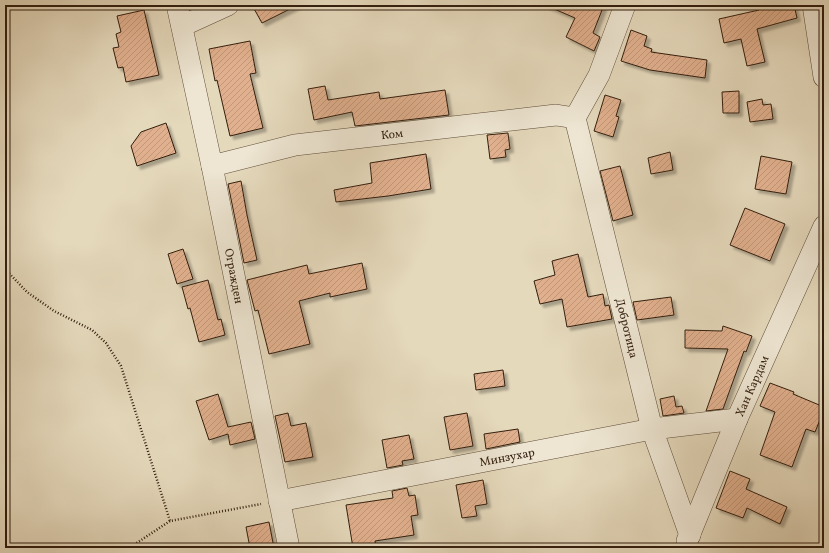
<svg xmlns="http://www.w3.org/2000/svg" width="829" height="553" font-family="Vollkorn,serif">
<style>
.building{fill:url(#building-hatch);stroke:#321e0e;filter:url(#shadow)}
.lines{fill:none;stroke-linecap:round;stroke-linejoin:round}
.minor-casing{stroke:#5f4d3a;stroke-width:22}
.path{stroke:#321e0e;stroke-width:2.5;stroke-dasharray:1 2;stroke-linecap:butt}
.minor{stroke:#eee6d3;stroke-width:21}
.labels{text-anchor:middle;stroke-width:4;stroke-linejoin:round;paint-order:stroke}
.street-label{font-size:12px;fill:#321e0e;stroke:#eee6d3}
</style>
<defs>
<pattern id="building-hatch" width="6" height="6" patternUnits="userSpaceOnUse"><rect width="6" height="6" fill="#e1b08e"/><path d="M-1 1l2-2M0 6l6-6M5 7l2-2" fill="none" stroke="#c29779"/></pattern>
<filter id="shadow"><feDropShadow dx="3.5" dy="3.5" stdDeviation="1" flood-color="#0004"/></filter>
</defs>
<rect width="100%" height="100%" fill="#e5d9bc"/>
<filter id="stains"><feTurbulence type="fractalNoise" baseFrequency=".005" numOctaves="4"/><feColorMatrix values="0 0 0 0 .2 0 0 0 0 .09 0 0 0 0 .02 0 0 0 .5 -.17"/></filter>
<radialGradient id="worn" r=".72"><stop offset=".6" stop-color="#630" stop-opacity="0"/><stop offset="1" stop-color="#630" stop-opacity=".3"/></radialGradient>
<g class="building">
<polygon points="252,5 298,5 262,23"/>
<polygon points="545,5 604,5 593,33 600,37 594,51 566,37 575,18"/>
<polygon points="757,5 794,5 797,18 757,29 765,62 747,66 741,39 724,43 719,19 759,10"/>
<polygon points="144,10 159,75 126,82 123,67 118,68 113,48 119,47 116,34 121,32 117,16"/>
<polygon points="631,30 647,36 644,46 652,49 651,52 707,60 705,78 650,70 621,61"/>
<polygon points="250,41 256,73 250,74 263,128 230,136 217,80 215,81 209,49"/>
<polygon points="325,86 328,100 379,92 380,99 445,90 449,115 355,126 352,112 314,120 308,89"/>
<polygon points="739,91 739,113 723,113 722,92"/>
<polygon points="605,95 621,100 616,116 619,117 613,137 594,131"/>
<polygon points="762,99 763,105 771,104 773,119 750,122 747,102"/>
<polygon points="166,123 176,153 137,166 131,146 141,132"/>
<polygon points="508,133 510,149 505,150 506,157 490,159 487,135"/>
<polygon points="670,152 673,170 651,174 648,158"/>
<polygon points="426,154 431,189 388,196 336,202 334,190 372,183 370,163"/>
<polygon points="761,156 792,162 786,194 755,189"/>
<polygon points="620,166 633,215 613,221 600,171"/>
<polygon points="241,181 247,215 257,260 244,263 228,184"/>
<polygon points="745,208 785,224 770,261 730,245"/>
<polygon points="183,249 193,279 177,284 168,254"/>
<polygon points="578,254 588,297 603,294 605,306 609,305 612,319 567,327 562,299 540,304 534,281 555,275 552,261"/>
<polygon points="362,263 367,289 330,297 330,293 299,301 310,344 269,354 258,310 255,311 247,280 307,265 309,274"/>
<polygon points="208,280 218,320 221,319 225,335 199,342 190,308 188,309 182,287"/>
<polygon points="671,297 674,315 637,320 633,302"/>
<polygon points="723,326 752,336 746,352 744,351 723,409 706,411 728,349 685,348 685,330 722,331"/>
<polygon points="503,370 505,386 476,390 474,374"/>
<polygon points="770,383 794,392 793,394 824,407 824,410 815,432 806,429 792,467 760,455 775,412 760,406"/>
<polygon points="218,394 228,427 251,422 255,439 230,445 228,434 209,440 196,401"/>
<polygon points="674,396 676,407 682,406 684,413 663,416 660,399"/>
<polygon points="288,413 291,426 306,423 313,457 285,462 275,416"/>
<polygon points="467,413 473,446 450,450 444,417"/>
<polygon points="518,429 520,442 486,449 484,434"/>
<polygon points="409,435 414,459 402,461 403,465 387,468 382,440"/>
<polygon points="730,471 750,479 746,489 787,507 780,524 747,508 743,518 716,508"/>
<polygon points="483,480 487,504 475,506 477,516 462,518 456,485"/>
<polygon points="407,488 409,496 415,495 418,515 411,516 414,535 375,541 376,548 353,548 346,505 393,498 392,491"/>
<polygon points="269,522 274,548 250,548 246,527"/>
</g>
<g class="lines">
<g class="minor-casing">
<g id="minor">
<polyline points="177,5 212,166 289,548"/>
<polyline points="813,5 824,77"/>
<polyline points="182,26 228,5"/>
<polyline points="575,118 652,429 690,535"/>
<polyline points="575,118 599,75 625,5"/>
<polyline points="212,166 295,145 556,115 575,118"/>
<polyline points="279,501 652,429 737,419"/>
<polyline points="687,541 737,419 824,226"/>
</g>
</g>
<g class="path">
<polyline points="5,269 27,292 54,311 92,330 106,343 121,366 170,521"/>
<polyline points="129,548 170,521 261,504"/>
</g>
<use href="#minor" class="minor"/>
</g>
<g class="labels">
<g class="street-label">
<text transform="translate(392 134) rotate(-7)" y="4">Ком</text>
<text transform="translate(234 276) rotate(79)" y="4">Огражден</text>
<text transform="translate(627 328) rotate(76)" y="4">Добротица</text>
<text transform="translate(752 386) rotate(-66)" y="4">Хан Кардам</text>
<text transform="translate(507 457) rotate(-11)" y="4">Минзухар</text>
</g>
</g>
<rect width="829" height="553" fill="none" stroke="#e5d9bc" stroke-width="20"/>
<rect x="6" y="6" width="817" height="541" fill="none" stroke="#321e0e" stroke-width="2"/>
<rect x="10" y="10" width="809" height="533" fill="none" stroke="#321e0e"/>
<rect width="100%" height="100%" filter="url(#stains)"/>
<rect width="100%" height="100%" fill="url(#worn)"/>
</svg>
